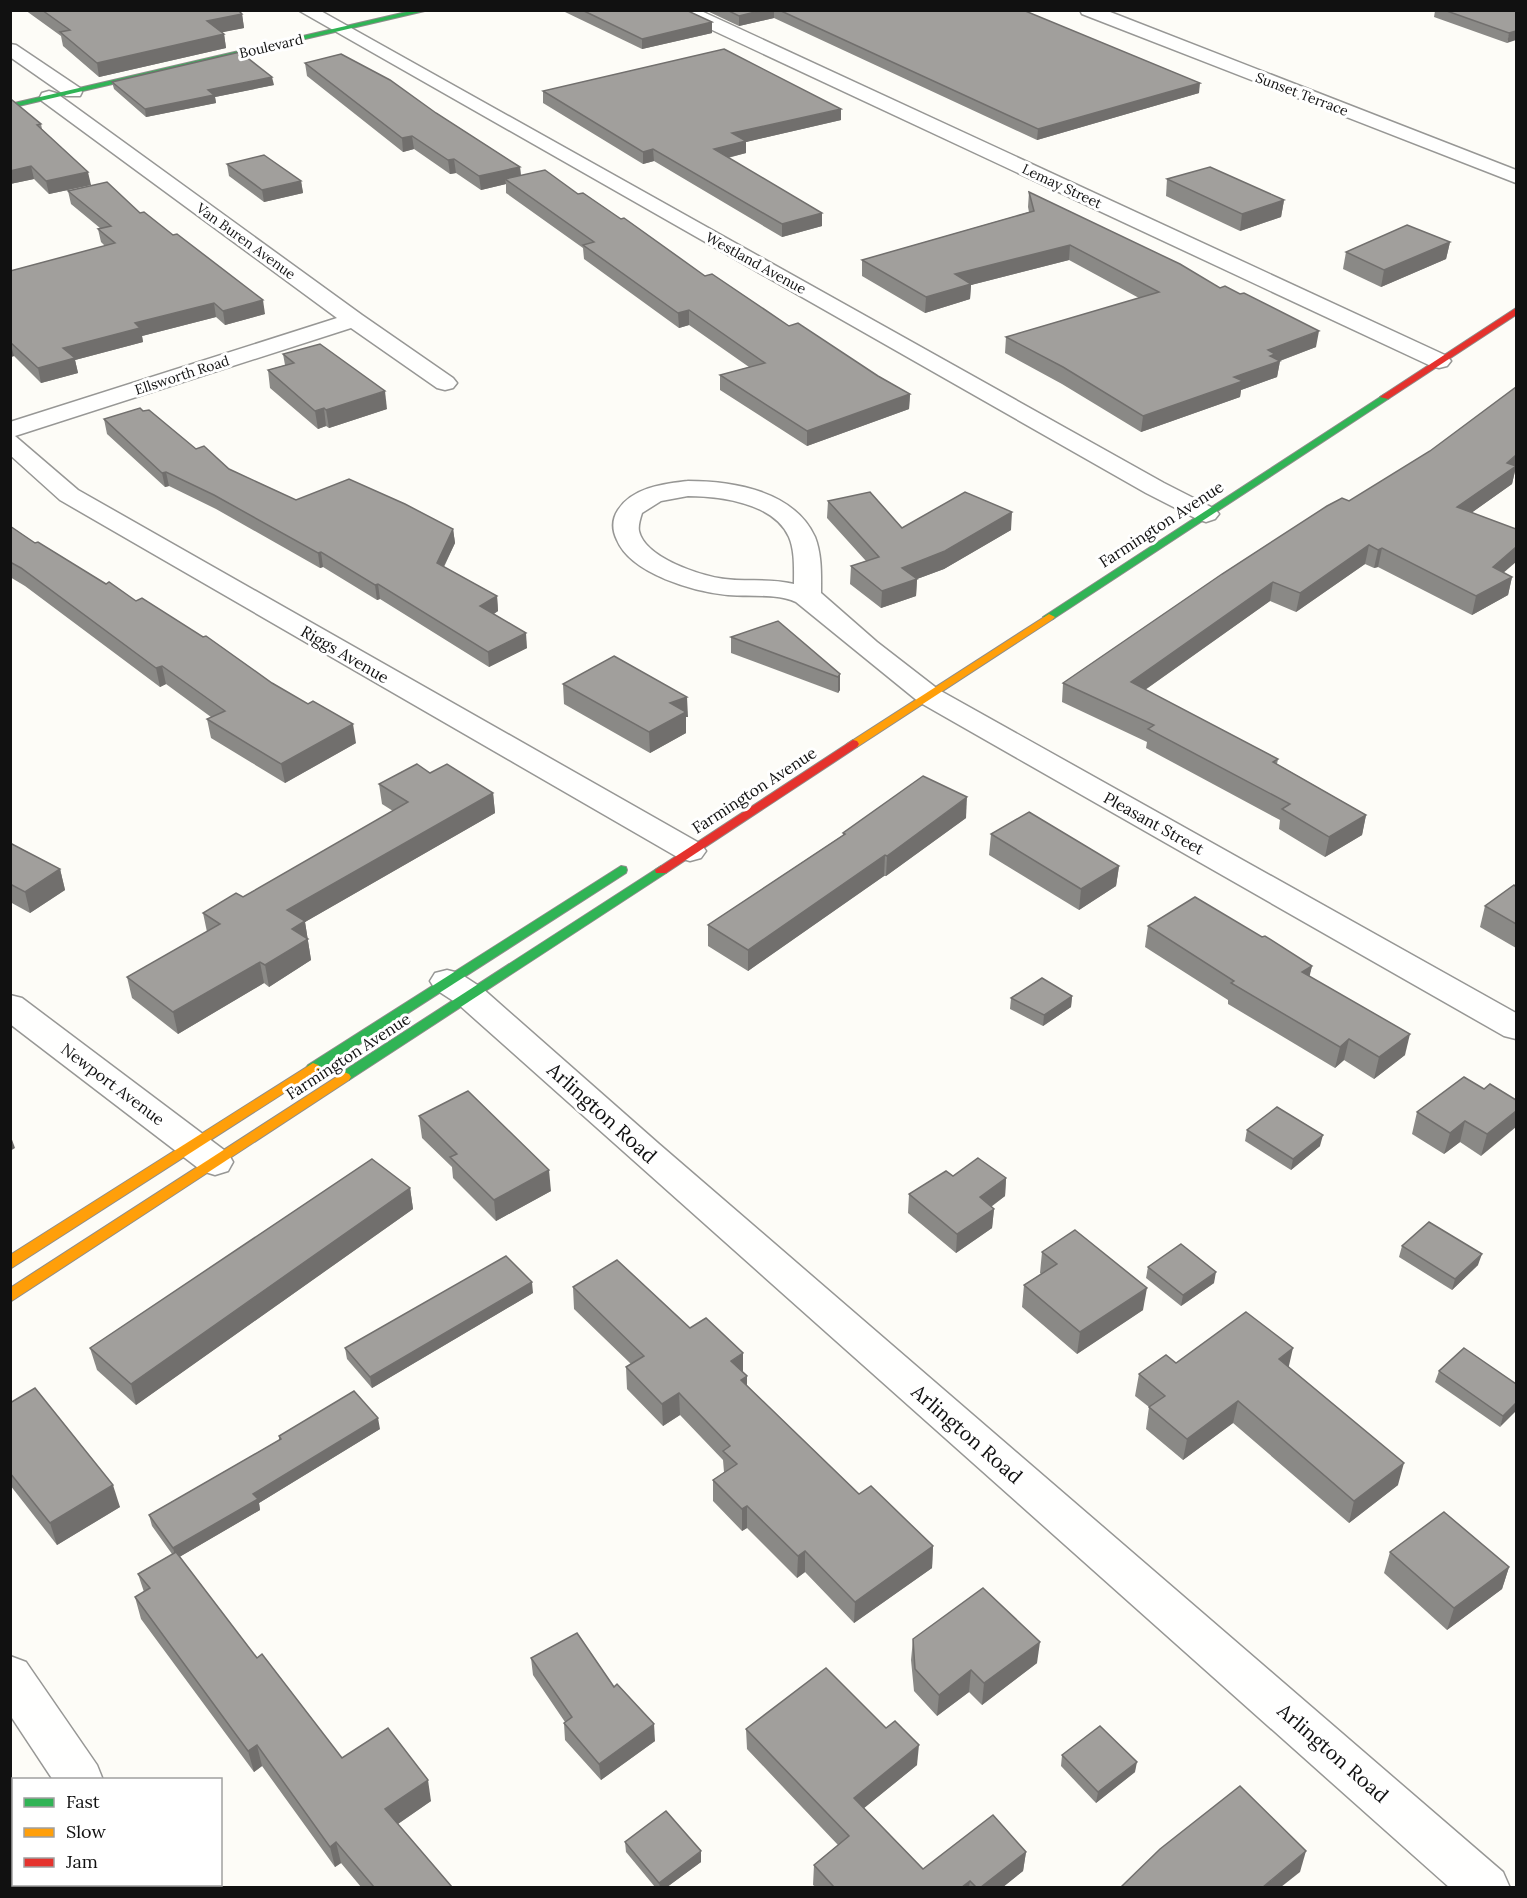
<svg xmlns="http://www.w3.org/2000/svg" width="1527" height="1898" font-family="Lora,serif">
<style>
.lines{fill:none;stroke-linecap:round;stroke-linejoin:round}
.street-casing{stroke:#979795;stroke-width:3}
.fast-casing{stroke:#8e8d8b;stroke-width:2}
.slow-casing{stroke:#8e8d8b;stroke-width:2}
.jam-casing{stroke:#8e8d8b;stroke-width:2}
.street{fill:#fffffe;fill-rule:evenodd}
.fast{fill:#30b455;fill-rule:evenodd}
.slow{fill:#ff9f0a;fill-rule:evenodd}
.jam{fill:#e5322d;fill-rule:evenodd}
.wall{fill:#8a8986}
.shaded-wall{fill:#716f6d}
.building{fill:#a19f9c;stroke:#716f6d;stroke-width:1.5}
.labels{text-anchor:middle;stroke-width:6;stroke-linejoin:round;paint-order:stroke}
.far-street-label{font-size:14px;fill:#111;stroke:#fff}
.street-label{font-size:16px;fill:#111;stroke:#fff}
.near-street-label{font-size:20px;fill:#111;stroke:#fff}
</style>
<rect width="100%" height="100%" fill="#fdfcf7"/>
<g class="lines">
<g class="street-casing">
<g id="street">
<polygon points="298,10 319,10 1164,483 1215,509 1219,514 1215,519 1206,522 1197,519 1146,493"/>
<polygon points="676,10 699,10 1447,356 1451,361 1447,366 1439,368 1431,366 678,14"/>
<polygon points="1080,10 1105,10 1516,170 1516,183 1082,14"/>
<polygon points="10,44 16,45 80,88 82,92 80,96 66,96 10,57"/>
<polygon points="49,91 56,93 362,315 453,378 457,383 453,388 445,390 437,388 351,328 15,436 78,490 701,844 706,851 701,858 690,861 679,858 60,500 10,455 10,422 337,318 42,101 40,97 42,93"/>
<path d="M 688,481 C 733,481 794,491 815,537 C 822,555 821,575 821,593 L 877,642 L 939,690 L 1516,1013 L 1516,1039 L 1504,1036 L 919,702 L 796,602 C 775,593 751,597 728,595 C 695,592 631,574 617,540 C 612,530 612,519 618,510 C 633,487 664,484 688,481 ZM 688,496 C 720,496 774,503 789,537 C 795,551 794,568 794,584 C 771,578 748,582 725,579 C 701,576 645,558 639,531 C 638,526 640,519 642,513 L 661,501 Z"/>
<polygon points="447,970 459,973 482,988 659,1144 1503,1872 1510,1888 1450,1888 458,1004 435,989 430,981 435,973"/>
<polygon points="10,995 22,998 228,1153 233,1162 228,1171 215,1175 202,1171 10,1024"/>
<polygon points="10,1656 26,1662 97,1765 103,1780 53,1780 10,1715"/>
<polygon points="127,1884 176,1884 177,1888 128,1888"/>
</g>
</g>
<g class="fast-casing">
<g id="fast">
<polygon points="415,10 429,10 10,108 10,104"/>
<polygon points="1385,394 1390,397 1388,399 1053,619 1049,620 1043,617"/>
<polygon points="621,866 626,867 627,870 626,873 318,1071 308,1071 306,1068 308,1065"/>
<polygon points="661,866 666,867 667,870 666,873 349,1080 339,1080 337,1077 339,1074"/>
</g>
</g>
<g class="slow-casing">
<g id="slow">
<polygon points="1049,614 1055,617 1053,619 857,747 849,747 847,744"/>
<polygon points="313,1063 318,1065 320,1068 318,1071 10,1269 10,1255"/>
<polygon points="344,1072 349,1074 351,1077 349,1080 10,1302 10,1288"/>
</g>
</g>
<g class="jam-casing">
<g id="jam">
<polygon points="1516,308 1516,315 1388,399 1380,397"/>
<polygon points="853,740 857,741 859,744 857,747 666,873 656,873 655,870"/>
</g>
</g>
<use href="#street" class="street"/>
<use href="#fast" class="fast"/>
<use href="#slow" class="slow"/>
<use href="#jam" class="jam"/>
</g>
<g class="wall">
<polygon points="25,10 238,10 242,14 244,28 222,32 224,34 226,48 99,77 63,46 61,36"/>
<polygon points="565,10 686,10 712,33 642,49 565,12"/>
<polygon points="705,10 1023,10 1199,93 1037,140 774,18 739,26"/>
<polygon points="1433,10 1516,10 1507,43 1434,17 1435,11"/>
<polygon points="305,63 436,113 520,167 521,175 578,194 705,276 789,326 910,394 909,409 807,446 720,390 720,375 749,367 689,325 679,328 584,259 583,248 506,193 506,184 481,190 456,173 450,174 414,149 403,152 307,76"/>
<polygon points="112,82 274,85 215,97 216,103 146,117 114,89"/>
<polygon points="543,91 841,120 746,142 746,153 728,158 822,213 822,226 782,237 654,161 643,164 543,103"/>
<polygon points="10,100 41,124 42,129 91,185 49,194 34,179 10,184"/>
<polygon points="227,164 301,181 303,193 264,202 229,176"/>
<polygon points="1167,179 1284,200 1281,217 1240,231 1166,196"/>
<polygon points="68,191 140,213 265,314 225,325 216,317 142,336 143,342 75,360 78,373 41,383 14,356 10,357 10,271 105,246 101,242 98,229 100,228 71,204"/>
<polygon points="1029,192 1316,347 1280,361 1277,377 1241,390 1240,397 1141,432 1062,384 1005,353 1006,337 1139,298 1069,260 971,285 970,299 925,313 862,276 862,260 1029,212 1028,207"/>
<polygon points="1450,242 1446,259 1381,287 1343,269 1346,252"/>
<polygon points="283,354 387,409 329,428 326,426 318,429 270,388 268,370 285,365"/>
<polygon points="104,419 196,449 229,469 296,500 453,529 455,543 444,567 497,596 498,611 494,614 527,648 489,667 380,599 377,600 323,567 320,568 216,509 169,486 165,487 107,434"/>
<polygon points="1515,471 1512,484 1471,513 1504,573 1512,577 1508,595 1472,615 1378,567 1374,568 1365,564 1296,612 1270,601 1145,690 1278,759 1277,764 1366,815 1362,835 1325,857 1279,829 1280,820 1146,748 1147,742 1062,702 1063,683 1349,501"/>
<polygon points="828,501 902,528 1011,530 944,569 917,579 916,596 881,608 850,584 851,566 866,561 827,518"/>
<polygon points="10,526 35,543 136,601 356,743 285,783 211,738 207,719 211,717 166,684 160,687 25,586 10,577"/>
<polygon points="731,637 840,674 840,690 838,693 731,653"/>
<polygon points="563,684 688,717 686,717 686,733 650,753 564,704"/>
<polygon points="430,773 493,793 495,813 305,922 311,960 269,987 264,983 178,1034 132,998 127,977 207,932 203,913 243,897 393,811 382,804 379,784"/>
<polygon points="966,818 886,876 884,876 748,971 708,946 708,925 843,835 843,833"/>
<polygon points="991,834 1119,866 1116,886 1079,910 989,855"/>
<polygon points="10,843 60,869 65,890 30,913 10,902"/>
<polygon points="1516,887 1516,948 1480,927 1485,906"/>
<polygon points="1148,926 1262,937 1312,966 1309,976 1405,1055 1374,1079 1344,1060 1335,1068 1228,1004 1228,1000 1145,947"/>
<polygon points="1072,996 1071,1007 1043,1026 1010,1009 1011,998"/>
<polygon points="1484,1089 1516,1100 1481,1156 1460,1142 1444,1154 1412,1134 1417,1112"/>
<polygon points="419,1116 551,1191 496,1221 453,1178 452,1167 422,1138"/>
<polygon points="1247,1130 1320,1146 1291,1170 1245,1141"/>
<polygon points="953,1176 1006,1178 1005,1196 991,1207 994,1209 992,1228 956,1253 908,1213 909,1194"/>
<polygon points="410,1188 413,1209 136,1405 97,1370 90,1348"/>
<polygon points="1402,1246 1478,1265 1452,1290 1399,1257"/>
<polygon points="1042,1252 1143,1310 1077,1354 1022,1307 1024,1285 1041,1274 1040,1273"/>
<polygon points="1148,1267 1214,1283 1181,1306 1146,1278"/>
<polygon points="573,1287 690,1328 743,1373 747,1386 859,1494 933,1546 932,1568 854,1623 805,1572 797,1578 747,1528 742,1531 713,1501 713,1480 724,1472 723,1460 680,1415 663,1426 627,1389 626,1367 631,1364 574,1309"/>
<polygon points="533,1293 372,1388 347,1359 345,1348"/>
<polygon points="1176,1363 1289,1368 1398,1485 1349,1523 1233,1423 1183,1460 1146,1429 1149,1407 1135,1396 1139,1374"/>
<polygon points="1439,1371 1516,1384 1500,1427 1435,1382"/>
<polygon points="10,1403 120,1507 57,1545 10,1485"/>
<polygon points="380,1429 259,1503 260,1510 179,1557 257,1658 342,1758 431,1801 398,1824 452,1887 361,1887 341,1863 335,1867 262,1766 254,1772 141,1619 135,1597 144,1592 138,1574 172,1554 152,1526 149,1515 279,1440 279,1436"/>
<polygon points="1390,1552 1509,1567 1502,1589 1447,1630 1384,1573"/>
<polygon points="913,1639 1037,1663 982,1705 969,1692 937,1716 914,1691 911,1660"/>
<polygon points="531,1658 614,1687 655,1741 601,1780 565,1740 564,1723 565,1722 533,1675"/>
<polygon points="746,1729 917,1765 864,1808 923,1869 1026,1852 1023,1871 1003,1887 816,1887 813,1885 814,1865 838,1845 747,1749"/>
<polygon points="1062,1755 1135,1772 1096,1803 1061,1766"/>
<polygon points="625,1842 701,1862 667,1887 655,1887 626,1852"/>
</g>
<g class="shaded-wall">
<polygon points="763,10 774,10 774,18 739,26 739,16"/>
<polygon points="242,14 244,28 209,35 207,21"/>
<polygon points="712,22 712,33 642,49 642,39"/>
<polygon points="1516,31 1516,40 1507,43 1509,33"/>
<polygon points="224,34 226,48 99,77 97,63"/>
<polygon points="272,77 274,85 215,97 216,103 146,117 145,109 208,90"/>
<polygon points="1200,83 1199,93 1037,140 1038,129"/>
<polygon points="841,109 841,120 746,142 746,153 714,161 714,149 732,133"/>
<polygon points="412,136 414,149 403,152 402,138"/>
<polygon points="653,149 654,161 643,164 643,152"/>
<polygon points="454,159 456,173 450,174 448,160"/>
<polygon points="31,166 34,179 10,184 10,171"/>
<polygon points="520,167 521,181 505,179 506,184 481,190 479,176"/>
<polygon points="88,172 91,185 49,194 46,181"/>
<polygon points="301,181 303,193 264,202 262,190"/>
<polygon points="1284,200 1281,217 1240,231 1242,214"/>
<polygon points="822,213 822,226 782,237 782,224"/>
<polygon points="1450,242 1446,259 1381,287 1384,270"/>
<polygon points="1070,245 1069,260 971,285 970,299 925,313 926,297 955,274"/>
<polygon points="263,300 265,314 225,325 223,311"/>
<polygon points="214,303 216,317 142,336 143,342 75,360 78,373 41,383 38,368 63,348 135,323"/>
<polygon points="689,310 689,325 679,328 678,313"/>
<polygon points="1319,331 1316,347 1279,361 1280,361 1277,377 1241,390 1240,397 1141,432 1143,416 1234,377 1268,350"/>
<polygon points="10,342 14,356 11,357 10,356"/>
<polygon points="385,391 387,409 329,428 326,410"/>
<polygon points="910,394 909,409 807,446 807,431"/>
<polygon points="324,408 326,426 318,429 315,411"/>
<polygon points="1516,455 1516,470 1515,471 1512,484 1453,526 1457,507"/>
<polygon points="166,472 169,486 165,487 162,473"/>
<polygon points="1012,512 1011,530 944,569 917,579 916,596 881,608 882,591 902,568"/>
<polygon points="453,529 455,543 438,578 437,563"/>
<polygon points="1369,545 1365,564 1296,612 1300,593"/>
<polygon points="1516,547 1516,562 1488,586 1493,567"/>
<polygon points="1382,548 1378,567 1374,568 1378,550"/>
<polygon points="321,552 323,567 320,568 318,553"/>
<polygon points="1512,577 1508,595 1472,615 1476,596"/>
<polygon points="1273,582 1270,601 1129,701 1131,682"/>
<polygon points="378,584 380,599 377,600 375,585"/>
<polygon points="497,596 498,611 481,621 480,606"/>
<polygon points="526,633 527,648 489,667 488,652"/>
<polygon points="162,666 166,684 160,687 156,668"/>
<polygon points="840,674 840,690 838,693 838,677"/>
<polygon points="687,697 688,717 686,717 686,733 650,753 649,732 670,703"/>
<polygon points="353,724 356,743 285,783 281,764"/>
<polygon points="493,793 495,813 305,922 311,960 269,987 265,965 287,910"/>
<polygon points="967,797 966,818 886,876 887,856"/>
<polygon points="1366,815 1362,835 1325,857 1329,837"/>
<polygon points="885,855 884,876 748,971 748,950"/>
<polygon points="1119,866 1116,886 1079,910 1081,889"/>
<polygon points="60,869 65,890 30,913 25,892"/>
<polygon points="260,962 264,983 178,1034 173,1012"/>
<polygon points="1312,966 1307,987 1302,972"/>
<polygon points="1072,996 1071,1007 1043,1026 1044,1015"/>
<polygon points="1410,1034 1405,1055 1374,1079 1379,1057"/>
<polygon points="1349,1039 1344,1060 1335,1068 1340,1047"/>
<polygon points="1516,1111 1516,1127 1481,1156 1487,1134"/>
<polygon points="1465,1121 1460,1142 1444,1154 1450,1133"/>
<polygon points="10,1134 15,1148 10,1151"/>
<polygon points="1323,1135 1320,1146 1291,1170 1293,1159"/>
<polygon points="549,1170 551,1191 496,1221 494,1200"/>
<polygon points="1006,1178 1005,1196 978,1216 980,1197"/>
<polygon points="410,1188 413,1209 136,1405 131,1384"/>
<polygon points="994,1209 992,1228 956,1253 957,1234"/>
<polygon points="1482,1254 1478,1265 1452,1290 1455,1279"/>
<polygon points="1216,1272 1214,1283 1181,1306 1183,1295"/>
<polygon points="532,1282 533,1293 372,1388 370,1377"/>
<polygon points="1147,1288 1143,1310 1077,1354 1080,1332"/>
<polygon points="1293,1348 1288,1370 1279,1359"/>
<polygon points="743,1353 743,1375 731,1361"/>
<polygon points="747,1376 747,1398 741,1380"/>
<polygon points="679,1393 680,1415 663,1426 662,1404"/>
<polygon points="1238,1401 1233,1423 1183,1460 1187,1439"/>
<polygon points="1516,1403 1516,1411 1500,1427 1503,1416"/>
<polygon points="378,1418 380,1429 259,1503 260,1510 176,1559 173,1548 253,1494"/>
<polygon points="1404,1463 1398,1485 1349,1523 1354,1501"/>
<polygon points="113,1485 120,1507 57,1545 50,1523"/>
<polygon points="747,1506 747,1528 742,1531 742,1509"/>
<polygon points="933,1546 932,1568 854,1623 855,1602"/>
<polygon points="805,1551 805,1572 797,1578 798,1556"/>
<polygon points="1509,1567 1502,1589 1447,1630 1454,1608"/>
<polygon points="1040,1642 1037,1663 982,1705 984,1683"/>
<polygon points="971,1670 969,1692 937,1716 939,1695"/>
<polygon points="654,1724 655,1741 601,1780 599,1764"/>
<polygon points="257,1745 262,1766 254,1772 248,1751"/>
<polygon points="919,1745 917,1765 853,1817 854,1798"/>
<polygon points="1137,1762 1135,1772 1096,1803 1098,1792"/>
<polygon points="428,1780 431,1801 389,1830 385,1809"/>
<polygon points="336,1842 341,1863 335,1867 330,1847"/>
<polygon points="701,1851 701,1862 667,1887 660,1887 659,1883"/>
<polygon points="1306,1851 1300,1872 1281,1887 1263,1887"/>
<polygon points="1026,1852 1023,1871 1003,1887 981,1887"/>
<polygon points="970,1881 969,1887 962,1887"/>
</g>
<g class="building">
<polygon points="42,10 238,10 242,14 207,21 224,34 97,63 60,32 70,30"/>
<polygon points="582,10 686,10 712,22 642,39"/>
<polygon points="727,10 763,10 739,16"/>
<polygon points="779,10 1023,10 1200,83 1038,129"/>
<polygon points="1444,10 1516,10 1516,31 1509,33"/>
<polygon points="724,49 841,109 732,133 746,141 714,149 822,213 782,224 653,149 643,152 543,91"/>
<polygon points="240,52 272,77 208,90 214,95 145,109 112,82"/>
<polygon points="341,54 390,80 436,113 520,167 479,176 454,159 448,160 412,136 402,138 305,63"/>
<polygon points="10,100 12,100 41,124 37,125 88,172 46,181 31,166 10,171"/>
<polygon points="264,155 301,181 262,190 227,164"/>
<polygon points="1210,167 1284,200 1242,214 1167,179"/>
<polygon points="545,170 578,194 583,193 621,219 624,218 705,276 712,274 789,326 798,323 878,376 910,394 807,431 720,375 765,363 689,310 678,313 583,245 594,242 505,179"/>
<polygon points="107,182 140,213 144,212 173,235 177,234 263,300 223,311 214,303 135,323 140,328 63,348 75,358 38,368 10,342 10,271 115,243 98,229 111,226 68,191"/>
<polygon points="1029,192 1180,264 1220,288 1225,286 1240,294 1244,293 1319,331 1268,350 1275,354 1270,356 1280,361 1234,377 1243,381 1143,416 1063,367 1006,337 1159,292 1070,245 955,274 971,284 926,297 862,260 1034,211"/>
<polygon points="1407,225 1450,242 1384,270 1346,252"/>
<polygon points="320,344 385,391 326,410 324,408 315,411 268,370 294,363 283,354"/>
<polygon points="1516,387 1516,455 1507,463 1516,466 1457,507 1516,529 1516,547 1493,567 1512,577 1476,596 1382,548 1378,550 1369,545 1300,593 1273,582 1131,682 1278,759 1273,762 1366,815 1329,837 1282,809 1290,804 1148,729 1154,725 1063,683 1222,574 1327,506 1342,498 1349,501 1430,451"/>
<polygon points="140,408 143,411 149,410 196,449 204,446 229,469 296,500 349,479 405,504 453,529 437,563 497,596 480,606 526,633 488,652 378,584 375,585 321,552 318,553 214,495 166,472 162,473 104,419"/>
<polygon points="870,492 902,528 965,492 1012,512 945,551 902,568 917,579 882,591 851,566 879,557 828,501"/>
<polygon points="10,526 35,543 38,542 106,584 109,582 136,601 142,598 203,637 206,636 272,683 308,704 313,701 353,724 281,764 207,719 225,711 162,666 156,668 21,568 10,562"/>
<polygon points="778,621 840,674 838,677 731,637"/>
<polygon points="614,656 687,697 670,703 686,712 649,732 563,684"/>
<polygon points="417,764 430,773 447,764 493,793 287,910 305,921 292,929 308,939 265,965 260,962 173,1012 127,977 220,924 203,913 236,893 243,897 408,802 379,784"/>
<polygon points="923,776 967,797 887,856 885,855 748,950 708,925 845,834 843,833"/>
<polygon points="1029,812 1119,866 1081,889 991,834"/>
<polygon points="10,843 60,869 25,892 10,884"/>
<polygon points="1514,885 1516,887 1516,924 1485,906"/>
<polygon points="1195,897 1262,937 1265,936 1312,966 1302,972 1410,1034 1379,1057 1349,1039 1340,1047 1231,983 1234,981 1148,926"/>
<polygon points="1042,978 1072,996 1044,1015 1011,998"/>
<polygon points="1464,1077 1484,1089 1490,1084 1516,1100 1516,1111 1487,1134 1465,1121 1450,1133 1417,1112"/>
<polygon points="468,1091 549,1170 494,1200 450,1157 457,1154 419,1116"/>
<polygon points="1277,1107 1323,1135 1293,1159 1247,1130"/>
<polygon points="978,1158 1006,1178 980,1197 994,1209 957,1234 909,1194 946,1171 953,1176"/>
<polygon points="372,1159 410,1188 131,1384 90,1348"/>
<polygon points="1429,1222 1482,1254 1455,1279 1402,1246"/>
<polygon points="1075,1230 1147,1288 1080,1332 1024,1285 1057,1264 1042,1252"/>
<polygon points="1181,1244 1216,1272 1183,1295 1148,1267"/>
<polygon points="506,1256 532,1282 370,1377 345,1348"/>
<polygon points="617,1260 690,1328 706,1318 743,1353 731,1361 747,1376 741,1380 859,1494 871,1486 933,1546 855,1602 805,1551 798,1556 747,1506 742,1509 713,1480 737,1464 723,1451 730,1446 679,1393 662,1404 626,1367 644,1356 573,1287"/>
<polygon points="1246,1312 1293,1348 1279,1359 1404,1463 1354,1501 1238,1401 1187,1439 1149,1407 1165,1396 1139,1374 1166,1355 1176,1363"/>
<polygon points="1464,1348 1516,1384 1516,1403 1503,1416 1439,1371"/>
<polygon points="35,1388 113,1485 50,1523 10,1473 10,1403"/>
<polygon points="354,1391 378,1418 253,1494 258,1499 173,1548 149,1515 281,1439 279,1436"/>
<polygon points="1444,1512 1509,1567 1454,1608 1390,1552"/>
<polygon points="176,1552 257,1658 262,1654 342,1758 388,1728 428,1780 385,1809 452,1887 374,1887 336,1842 330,1847 257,1745 248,1751 135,1597 150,1588 138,1574"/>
<polygon points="983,1588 1040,1642 984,1683 971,1670 939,1695 915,1669 913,1639"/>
<polygon points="577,1633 614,1687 617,1684 654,1724 599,1764 564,1723 572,1717 531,1658"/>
<polygon points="826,1668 886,1728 895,1721 919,1745 854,1798 923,1869 993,1815 1026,1852 981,1887 976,1887 970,1881 962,1887 834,1887 814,1865 849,1836 746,1729"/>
<polygon points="1100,1726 1137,1762 1098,1792 1062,1755"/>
<polygon points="1240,1786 1306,1851 1263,1887 1121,1887 1160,1849"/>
<polygon points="666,1811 701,1851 659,1883 625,1842"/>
</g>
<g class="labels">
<g class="far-street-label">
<text transform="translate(271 46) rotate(-13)" y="5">Boulevard</text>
<text transform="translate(1302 94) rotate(21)" y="5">Sunset Terrace</text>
<text transform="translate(1062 186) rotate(25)" y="5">Lemay Street</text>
<text transform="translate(246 241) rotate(36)" y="5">Van Buren Avenue</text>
<text transform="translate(756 263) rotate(29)" y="5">Westland Avenue</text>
<text transform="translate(182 375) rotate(-18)" y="5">Ellsworth Road</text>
</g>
<g class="street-label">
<text transform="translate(1161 524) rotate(-33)" y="6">Farmington Avenue</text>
<text transform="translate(345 654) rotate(30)" y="6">Riggs Avenue</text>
<text transform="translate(754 790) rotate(-33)" y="6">Farmington Avenue</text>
<text transform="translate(1154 823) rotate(29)" y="6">Pleasant Street</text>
<text transform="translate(348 1056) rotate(-33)" y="6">Farmington Avenue</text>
<text transform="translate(113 1084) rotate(37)" y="6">Newport Avenue</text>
</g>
<g class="near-street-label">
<text transform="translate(602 1113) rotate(42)" y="7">Arlington Road</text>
<text transform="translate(967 1434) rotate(41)" y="7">Arlington Road</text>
<text transform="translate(1333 1753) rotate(41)" y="7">Arlington Road</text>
</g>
</g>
<rect width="1527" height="1898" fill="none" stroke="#111111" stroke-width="24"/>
<rect x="12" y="1778" width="210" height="108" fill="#ffffff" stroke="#a0a0a0" stroke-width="1.5"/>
<rect x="24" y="1798" width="30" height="9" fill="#30b455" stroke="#a0a0a0" stroke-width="1.5"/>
<text x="66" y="1808" font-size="18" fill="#111111">Fast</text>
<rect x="24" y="1828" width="30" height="9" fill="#ff9f0a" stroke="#a0a0a0" stroke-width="1.5"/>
<text x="66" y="1838" font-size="18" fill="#111111">Slow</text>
<rect x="24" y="1858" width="30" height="9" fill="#e5322d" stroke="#a0a0a0" stroke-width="1.5"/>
<text x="66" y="1868" font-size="18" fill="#111111">Jam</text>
</svg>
